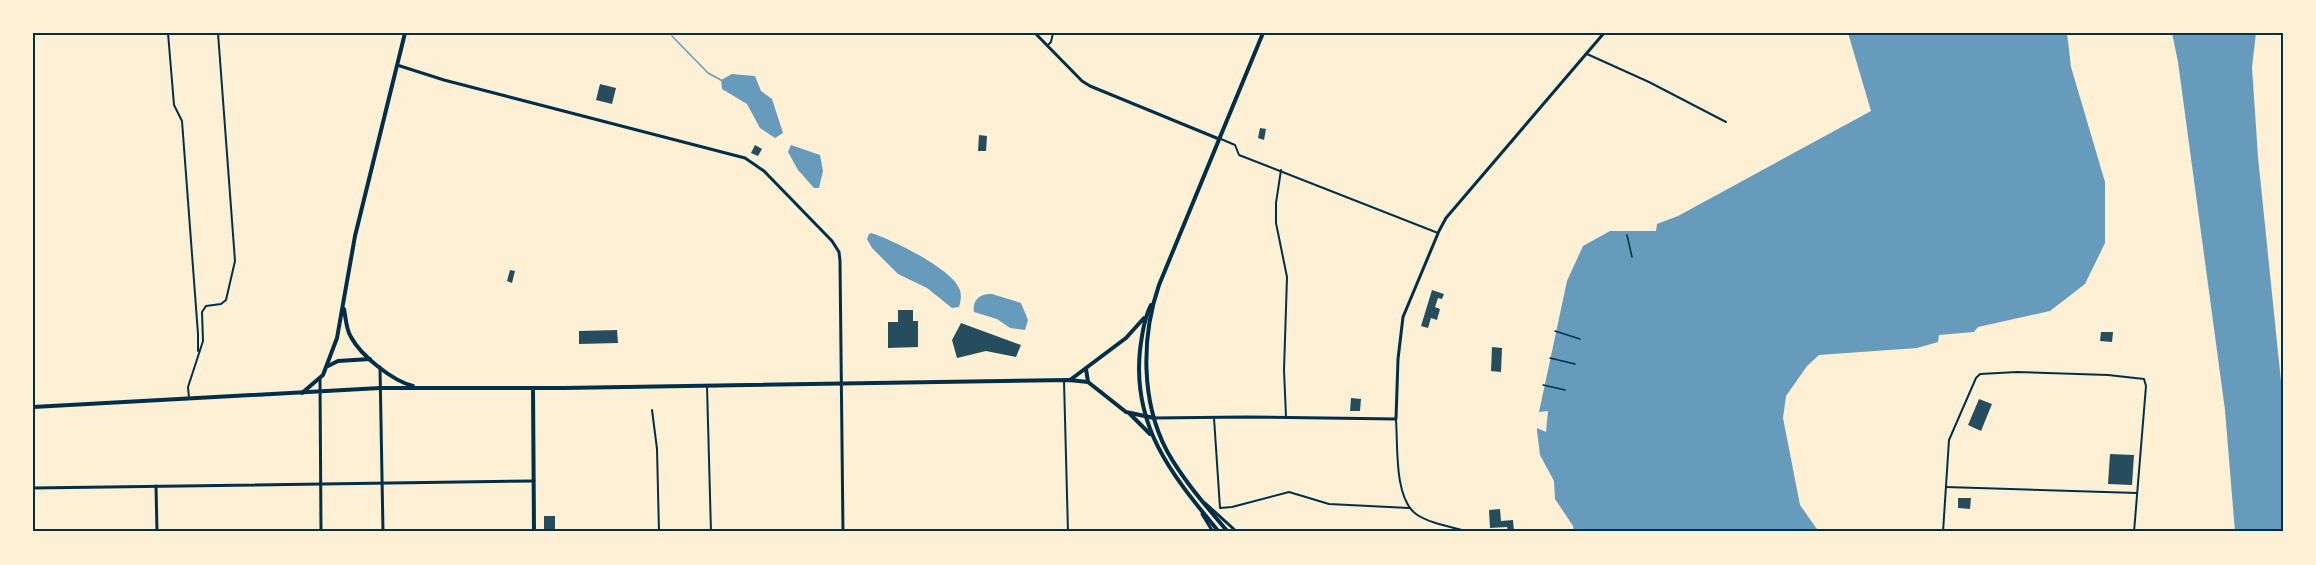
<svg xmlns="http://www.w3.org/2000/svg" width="2316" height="565" font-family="Mulish,sans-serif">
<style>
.water{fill:#669bbc}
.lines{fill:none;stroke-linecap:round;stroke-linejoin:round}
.stream{stroke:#669bbc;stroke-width:1.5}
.building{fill:#264d5e}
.path{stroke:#003049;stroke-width:1.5}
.minor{stroke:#003049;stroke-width:2}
.tertiary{stroke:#003049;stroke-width:3}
.secondary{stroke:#003049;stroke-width:4}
.neatline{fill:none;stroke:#003049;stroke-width:2}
</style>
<rect width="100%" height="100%" fill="#fdf0d5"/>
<g class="water">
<polygon points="1848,33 2067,33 2071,67 2105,182 2105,243 2085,284 2050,311 1978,327 1974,332 1939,335 1938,342 1917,348 1819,355 1807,366 1786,396 1783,418 1800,505 1819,532 1574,532 1573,526 1555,499 1554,481 1540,455 1537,431 1537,428 1546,432 1548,411 1539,412 1567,281 1583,246 1610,231 1656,231 1657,224 1678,216 1871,111"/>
<polygon points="2172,33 2256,33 2252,67 2258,157 2283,401 2283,532 2235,532 2225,410 2178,62"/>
<polygon points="732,74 755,76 761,91 772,99 783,133 775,138 760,128 747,104 722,89 721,80"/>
<polygon points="791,145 820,155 823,171 819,188 814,188 798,170 788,152"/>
<path d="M 871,233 C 893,240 950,268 959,288 C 962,294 961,301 959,307 L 952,308 L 927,288 L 898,274 L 872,248 L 867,239 L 869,234 Z"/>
<path d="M 992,294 L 1021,303 L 1028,320 L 1025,330 L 1010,328 L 997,319 L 974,312 C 972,300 980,293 992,294 Z"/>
</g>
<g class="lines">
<polyline class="stream" points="672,36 708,73 721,80"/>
</g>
<g class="building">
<polygon points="600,84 616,88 612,104 596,100"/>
<polygon points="1260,128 1266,129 1264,140 1258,138"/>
<polygon points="979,135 987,136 986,151 978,151"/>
<polygon points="755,145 762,149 758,156 751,153"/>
<polygon points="510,270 515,271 512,283 507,281"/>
<polygon points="1432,290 1444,294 1442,299 1438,298 1435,307 1440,309 1437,320 1431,318 1428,328 1421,326"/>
<polygon points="898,310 913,310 913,321 918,321 918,347 888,348 888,322 898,322"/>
<polygon points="961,323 1021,345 1016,357 986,351 957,358 952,340"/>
<polygon points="617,330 618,343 579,344 579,331"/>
<polygon points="2101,332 2113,332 2112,342 2100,341"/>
<polygon points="1492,347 1502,348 1501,372 1491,371"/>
<polygon points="1351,398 1361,399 1360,411 1350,411"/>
<polygon points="1979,399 1992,404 1981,431 1968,425"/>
<polygon points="2110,454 2134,455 2132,485 2108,484"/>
<polygon points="1958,498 1971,498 1970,509 1958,508"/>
<polygon points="1500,509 1501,521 1513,520 1514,531 1508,531 1507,527 1490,528 1489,510"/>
<rect x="544" y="516" width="11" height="13"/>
</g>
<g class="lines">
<g class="path">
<polyline points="1627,235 1632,257"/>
<polyline points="1555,331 1580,339"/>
<polyline points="1550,358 1575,364"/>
<polyline points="1543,385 1565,390"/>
</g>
<g class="minor">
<polyline points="168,33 174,105 182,121 198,334 198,351"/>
<polyline points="1047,46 1051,42 1053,33"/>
<polyline points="1587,54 1649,82 1726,122"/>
<polyline points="1221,139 1235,145 1239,155 1438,233"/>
<polyline points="1281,170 1276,203 1276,223 1287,277 1284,370 1286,417"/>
<polyline points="1064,381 1068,532"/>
<polyline points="707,386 711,532"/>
<polyline points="189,398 188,387 203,341 202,312 206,306 221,304 226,300 235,261 218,33"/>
<polyline points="652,410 657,449 659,532"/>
<polyline points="1214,418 1220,508 1232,507 1289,492 1329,504 1409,508"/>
<path d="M 1396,420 C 1398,446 1394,498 1416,514 C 1430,524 1453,527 1470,532"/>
<polyline points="1946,487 2137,493"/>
<polyline points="1943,532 1949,440 1976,378 1980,374 2017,372 2108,375 2144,379 2146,386 2134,532"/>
</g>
<g class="tertiary">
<polyline points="1035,33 1082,81 1090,86 1219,139"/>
<polyline points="397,65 444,80 745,158 764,171 832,241 839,252 840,261 843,532"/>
<polyline points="380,367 383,532"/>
<polyline points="320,379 321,532"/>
<polyline points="1154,418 1246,417 1396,419 1398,359 1403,317 1439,231 1446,218 1604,33"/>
<polyline points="156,486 157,532"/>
<polyline points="33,488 534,481"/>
<polyline points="1205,503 1237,532"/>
<polyline points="1202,514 1213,532"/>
</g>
<g class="secondary">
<path d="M 1151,305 C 1144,319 1142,335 1140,350 C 1132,428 1173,476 1219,532"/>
<path d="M 344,309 C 346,319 346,329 351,337 C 361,356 393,381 413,386"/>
<polyline points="328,366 338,361 370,359"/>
<polyline points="1086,369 1088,382"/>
<polyline points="1070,380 1126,338 1144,318"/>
<polyline points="533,388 534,532"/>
<polyline points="302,393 323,375 337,338 355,236 405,33"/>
<polyline points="33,407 380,388 563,388 1069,380 1088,382 1126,412 1154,418"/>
<polyline points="1130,414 1150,434"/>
<path d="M 1228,532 C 1207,507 1183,480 1167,451 C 1141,402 1141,337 1159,285 L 1263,33"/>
</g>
</g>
<rect width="2316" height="565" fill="none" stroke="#fdf0d5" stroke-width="69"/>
<rect x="34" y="34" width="2248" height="496" class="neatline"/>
</svg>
